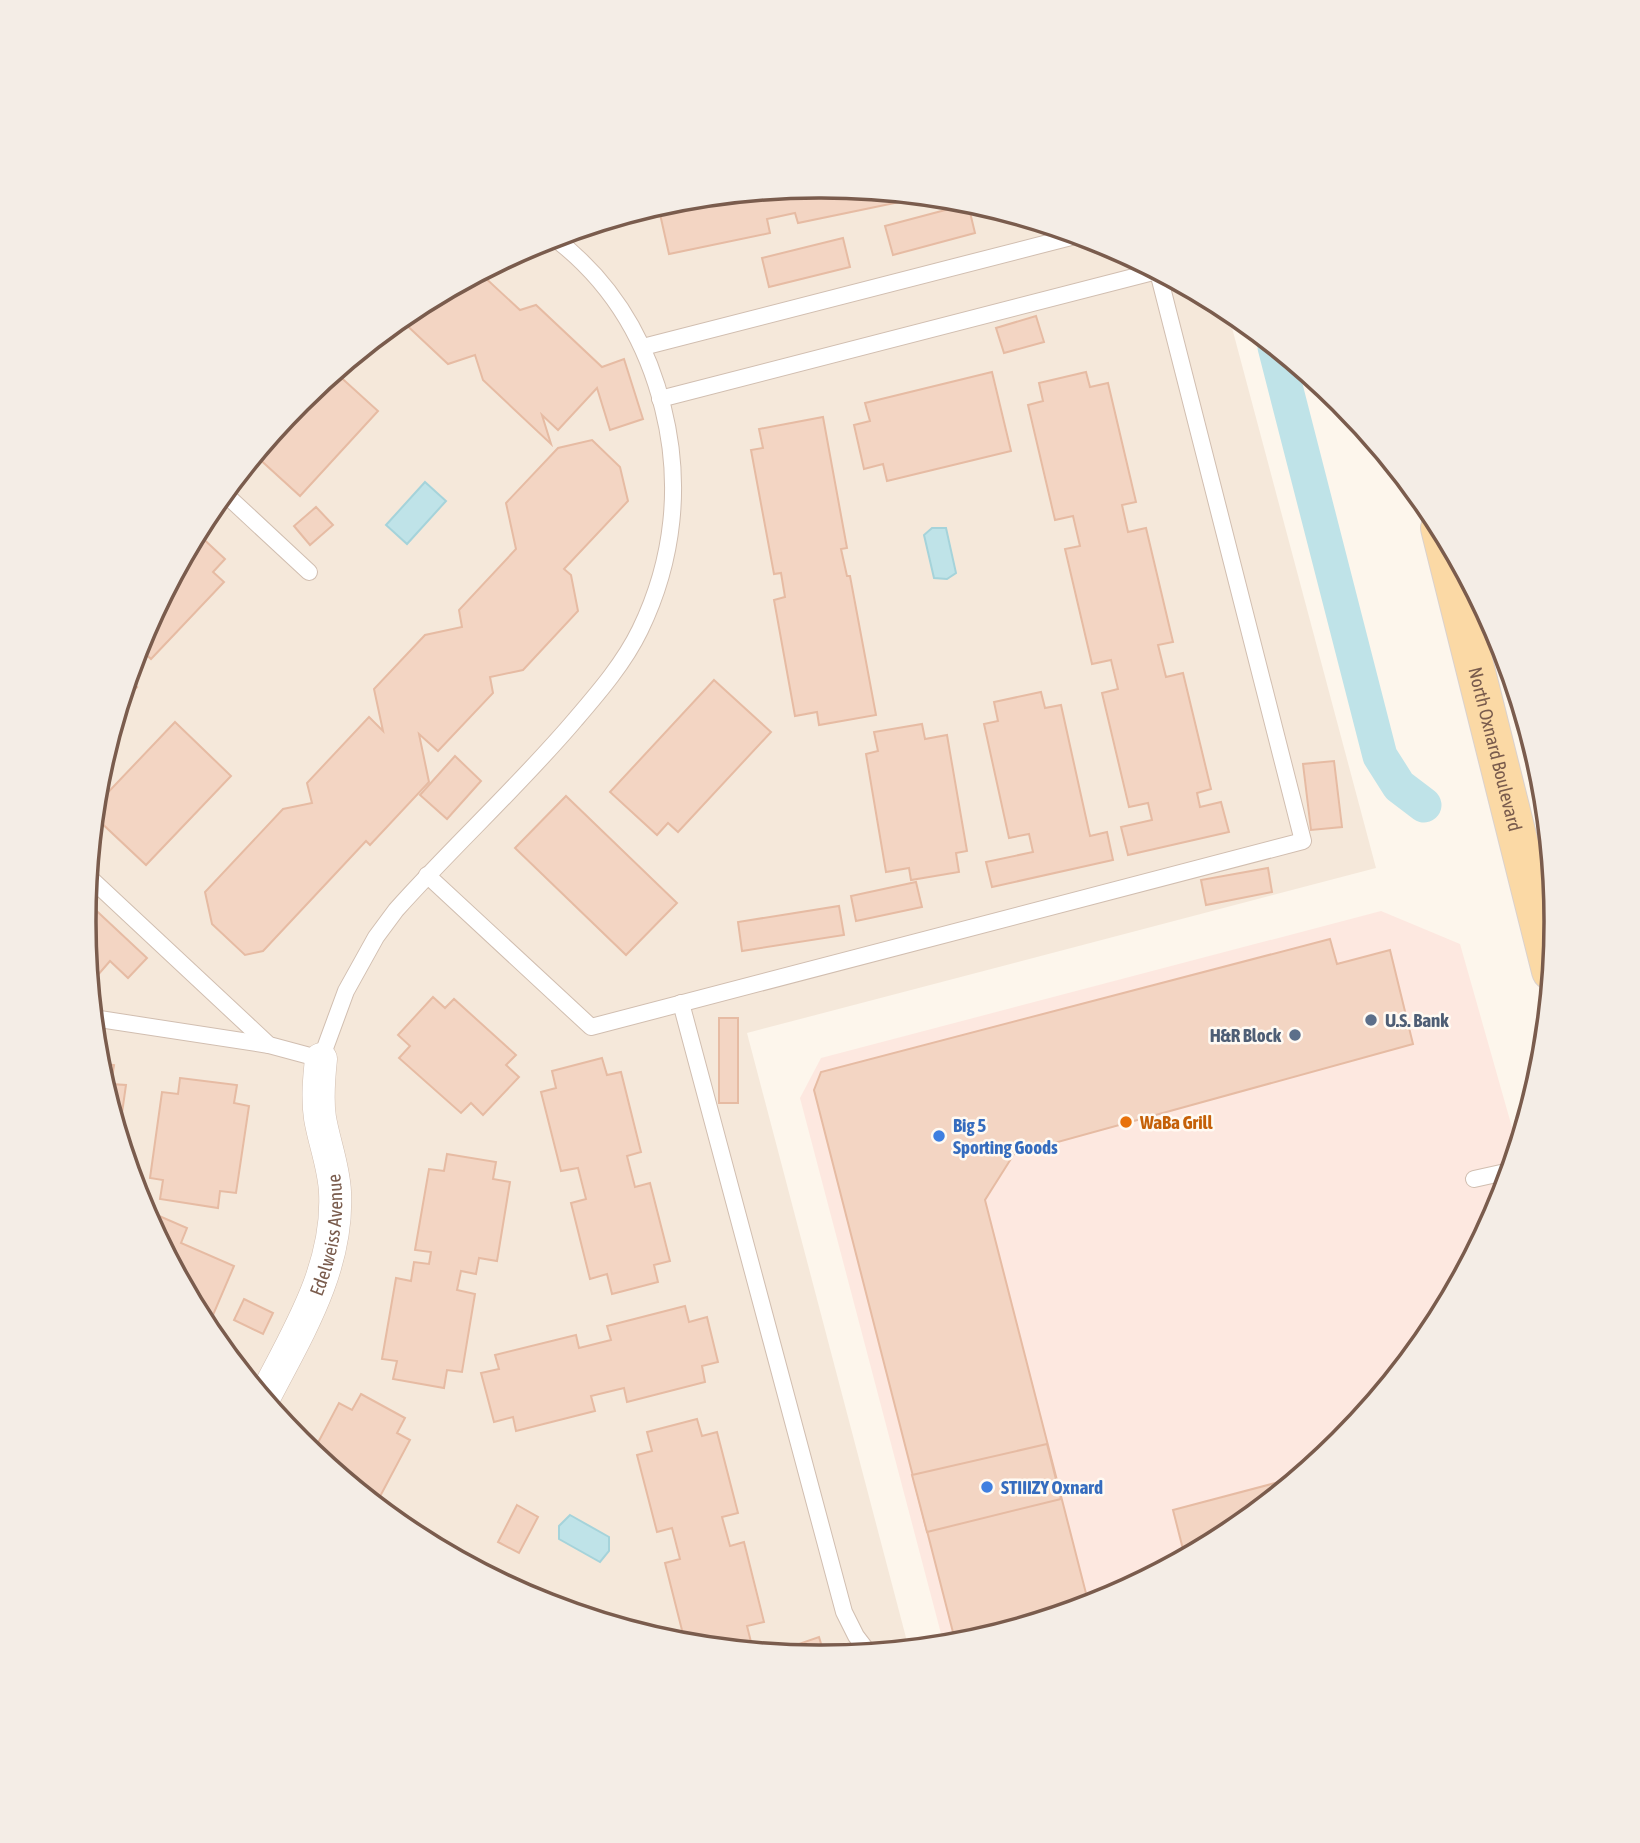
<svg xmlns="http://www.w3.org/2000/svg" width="1640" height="1843" font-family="'Asap Condensed',sans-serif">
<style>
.residential{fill:#f5e8da}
.commercial{fill:#fde8e0}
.water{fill:#bfe3e8;stroke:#a5d3da;stroke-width:2}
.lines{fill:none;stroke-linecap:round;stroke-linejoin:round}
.canal{stroke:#bfe3e8;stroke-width:35}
.building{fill:#f3d5c3;stroke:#e6bba3;stroke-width:2}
.lane-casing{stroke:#d1beb0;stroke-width:18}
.street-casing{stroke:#d1beb0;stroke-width:33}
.primary-casing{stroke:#dad1cd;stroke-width:40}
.lane{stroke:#fff;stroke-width:16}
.street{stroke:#fff;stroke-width:32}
.primary{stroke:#fbd9a5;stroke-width:38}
.service-dot{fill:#5c6f8a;stroke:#fffaf3;stroke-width:2.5}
.food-dot{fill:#e8710a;stroke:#fffaf3;stroke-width:2.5}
.shop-dot{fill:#3f7fe0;stroke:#fffaf3;stroke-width:2.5}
.labels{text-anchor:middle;stroke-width:5;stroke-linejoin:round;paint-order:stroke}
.street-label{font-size:19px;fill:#7a5c4d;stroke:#fffaf3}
.service-label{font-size:19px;font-weight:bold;fill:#4e5e75;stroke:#fffaf3;text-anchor:start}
.food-label{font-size:19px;font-weight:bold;fill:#c56008;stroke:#fffaf3;text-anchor:start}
.shop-label{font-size:19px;font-weight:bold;fill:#366cbe;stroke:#fffaf3;text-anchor:start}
.rim{fill:none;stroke:#7a5c4d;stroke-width:3.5}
</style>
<rect width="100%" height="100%" fill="#fdf6ec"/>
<polygon class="residential" points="820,186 964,200 1102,242 1227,309 1376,868 747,1033 909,1649 820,1657 676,1643 538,1601 411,1533 299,1442 208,1330 140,1203 98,1065 84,921 98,778 140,639 208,512 300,401 411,309 539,241 677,200"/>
<polygon class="commercial" points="1381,911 1460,944 1517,1145 1500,1204 1432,1331 1340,1442 1229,1534 1101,1602 963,1643 944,1645 800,1098 821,1058"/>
<g class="water">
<polygon points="425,482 446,501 407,544 386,525"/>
<polygon points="932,528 946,528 956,573 947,579 934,578 924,535"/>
<polygon points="570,1515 609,1537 609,1551 600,1562 559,1539 559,1526"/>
</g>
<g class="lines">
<polyline class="canal" points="1275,347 1380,756 1399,786 1424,805"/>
</g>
<g class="building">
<polygon points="820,186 913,195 914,199 798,223 795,213 767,219 770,233 669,254 658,205 677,200"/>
<polygon points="968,204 975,233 893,255 885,226"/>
<polygon points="843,238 850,267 769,287 762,258"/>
<polygon points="480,273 520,310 536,305 602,367 624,359 643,419 610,430 597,388 558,430 542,415 551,444 483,380 475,355 448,364 400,319 411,309"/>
<polygon points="1036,316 1044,342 1004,353 996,328"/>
<polygon points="335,372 378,411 300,496 255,455 300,401"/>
<polygon points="992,372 1011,451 887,481 883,464 864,469 854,425 870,421 865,403"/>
<polygon points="1086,372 1090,387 1108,383 1136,502 1122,505 1128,532 1146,528 1173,642 1158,645 1166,677 1183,673 1211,789 1197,793 1200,807 1221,802 1229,832 1128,855 1121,827 1152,820 1148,803 1129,807 1102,693 1118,689 1111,660 1092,664 1065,549 1080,546 1073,516 1055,520 1028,405 1043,401 1039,383"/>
<polygon points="823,417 847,548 841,549 847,576 850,576 876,715 819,725 817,712 795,716 774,600 785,597 781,573 774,574 751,450 763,448 759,429"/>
<polygon points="592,440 620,467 628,501 564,569 571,575 578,611 523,670 490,677 493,693 438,751 419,734 429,782 370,845 366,841 263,951 245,955 212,924 205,892 283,809 312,803 307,783 369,717 383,731 374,689 425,635 462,627 459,610 516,549 506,503 558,448"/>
<polygon points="316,507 333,525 310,545 294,526"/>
<polygon points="197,533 225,559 213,572 224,582 151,659 138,647 140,639"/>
<polygon points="128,679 137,687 120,705"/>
<polygon points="714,680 771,732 678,832 668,823 657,835 610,792"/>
<polygon points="1041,692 1045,708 1061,705 1090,836 1107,832 1113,860 992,887 986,862 1033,852 1029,834 1009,838 984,724 998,721 994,702"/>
<polygon points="175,722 231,776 146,865 94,816 95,806"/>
<polygon points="922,724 925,739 947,735 967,851 956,853 959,872 911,880 909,868 886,872 866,754 878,751 874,732"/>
<polygon points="455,756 481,781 447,819 420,795"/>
<polygon points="1334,761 1342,827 1311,830 1303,764"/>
<polygon points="566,796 677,903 626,955 515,848"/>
<polygon points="1268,868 1272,892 1206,905 1201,880"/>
<polygon points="916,882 922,907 856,921 851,896"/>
<polygon points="86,901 147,958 128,978 110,961 90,984 84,921"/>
<polygon points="839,906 844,935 742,951 738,922"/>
<polygon points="1330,939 1337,964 1390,950 1413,1044 1014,1154 985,1200 1089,1605 956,1644 814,1090 821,1072"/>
<polygon points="433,997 445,1008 454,999 516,1055 506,1065 519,1077 483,1115 471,1103 461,1113 399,1058 410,1046 398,1035"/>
<rect x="719" y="1018" width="19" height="85"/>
<polygon points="602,1058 607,1075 621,1072 641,1152 627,1156 635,1187 650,1183 670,1261 654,1265 658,1282 612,1294 607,1274 590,1279 571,1203 586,1199 578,1168 561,1171 541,1092 556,1088 552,1071"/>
<polygon points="98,1063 114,1065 111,1084 126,1085 119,1134"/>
<polygon points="180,1078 237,1085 234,1103 249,1106 236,1193 220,1191 218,1208 160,1199 163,1180 150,1178 162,1092 178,1094"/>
<polygon points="447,1154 496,1162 493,1179 510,1182 497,1261 479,1258 476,1274 461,1271 457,1290 475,1294 462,1372 447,1370 444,1388 393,1379 397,1361 382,1359 396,1278 411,1281 414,1262 429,1264 431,1252 415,1250 429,1169 444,1171"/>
<polygon points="143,1209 187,1228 181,1243 234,1266 207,1329"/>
<polygon points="244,1299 273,1313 263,1334 234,1320"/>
<polygon points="685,1306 689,1322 707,1317 718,1362 702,1366 705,1382 627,1402 624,1388 591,1396 595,1411 516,1431 513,1417 494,1422 481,1373 499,1369 495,1355 576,1335 579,1348 611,1340 607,1326"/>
<polygon points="361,1394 405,1418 397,1433 410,1440 376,1504 313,1452 339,1403 352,1410"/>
<polygon points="697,1419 702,1436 717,1432 738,1513 722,1517 730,1546 744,1542 764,1622 747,1626 751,1642 737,1645 738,1649 700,1646 698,1639 685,1642 665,1563 680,1559 672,1528 657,1532 637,1455 652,1451 647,1432"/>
<polygon points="1047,1444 1061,1499 927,1532 912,1475"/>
<polygon points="1298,1477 1229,1534 1185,1557 1173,1510"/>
<polygon points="517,1505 538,1517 519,1553 498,1542"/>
<polygon points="819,1637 825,1657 796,1655 793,1646"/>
</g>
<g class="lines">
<g class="lane-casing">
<g id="lane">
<polyline points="643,347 1079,235"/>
<polyline points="660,399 1157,271"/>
<polyline points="224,493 309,572"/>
<polyline points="427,875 591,1027 1303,841 1158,272"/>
<path d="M 88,876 L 269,1045 L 321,1059 L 346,991 L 376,937 L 396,910 C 454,845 519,786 575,720 C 599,692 624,663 640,630 C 674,560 682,483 663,408 C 646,339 610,280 553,237"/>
<polyline points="681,1003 844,1612 856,1636 869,1653"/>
<polyline points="93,1018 269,1045"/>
<polyline points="1474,1179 1510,1171"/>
</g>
</g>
<g class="street-casing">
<g id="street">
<path id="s1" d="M 264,1398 C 297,1334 339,1268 335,1192 C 334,1167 324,1142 320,1118 C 317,1098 319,1078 321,1059"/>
</g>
</g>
<g class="primary-casing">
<g id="primary">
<path id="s2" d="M 1440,528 L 1551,971"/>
</g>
</g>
<use href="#lane" class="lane"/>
<use href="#street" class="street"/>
<use href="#primary" class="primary"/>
</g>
<g class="service-dot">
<circle cx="1371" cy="1020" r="7"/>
<circle cx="1295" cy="1035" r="7"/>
</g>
<circle class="food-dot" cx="1126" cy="1122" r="7"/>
<g class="shop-dot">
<circle cx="939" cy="1136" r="7"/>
<circle cx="987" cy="1487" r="7"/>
</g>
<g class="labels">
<g class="street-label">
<text dy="7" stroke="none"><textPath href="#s2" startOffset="228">North Oxnard Boulevard</textPath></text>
<text dy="7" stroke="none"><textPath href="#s1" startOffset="177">Edelweiss Avenue</textPath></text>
</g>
<g class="service-label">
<text x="1385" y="1027">U.S. Bank</text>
<text x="1281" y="1042" text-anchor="end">H&amp;R Block</text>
</g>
<g class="food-label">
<text x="1140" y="1129">WaBa Grill</text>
</g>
<g class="shop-label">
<text x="953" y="1132">Big 5<tspan x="953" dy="22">Sporting Goods</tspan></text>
<text x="1001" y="1494">STIIIZY Oxnard</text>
</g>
</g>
<path d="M0 0H1640V1843H0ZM819 198H821A723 723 0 0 1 1544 921V922A723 723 0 0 1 821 1645H819A723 723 0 0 1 96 922V921A723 723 0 0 1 819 198Z" fill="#f4ede6" fill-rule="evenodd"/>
<path class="rim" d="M819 198H821A723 723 0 0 1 1544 921V922A723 723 0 0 1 821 1645H819A723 723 0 0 1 96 922V921A723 723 0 0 1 819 198Z"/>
</svg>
